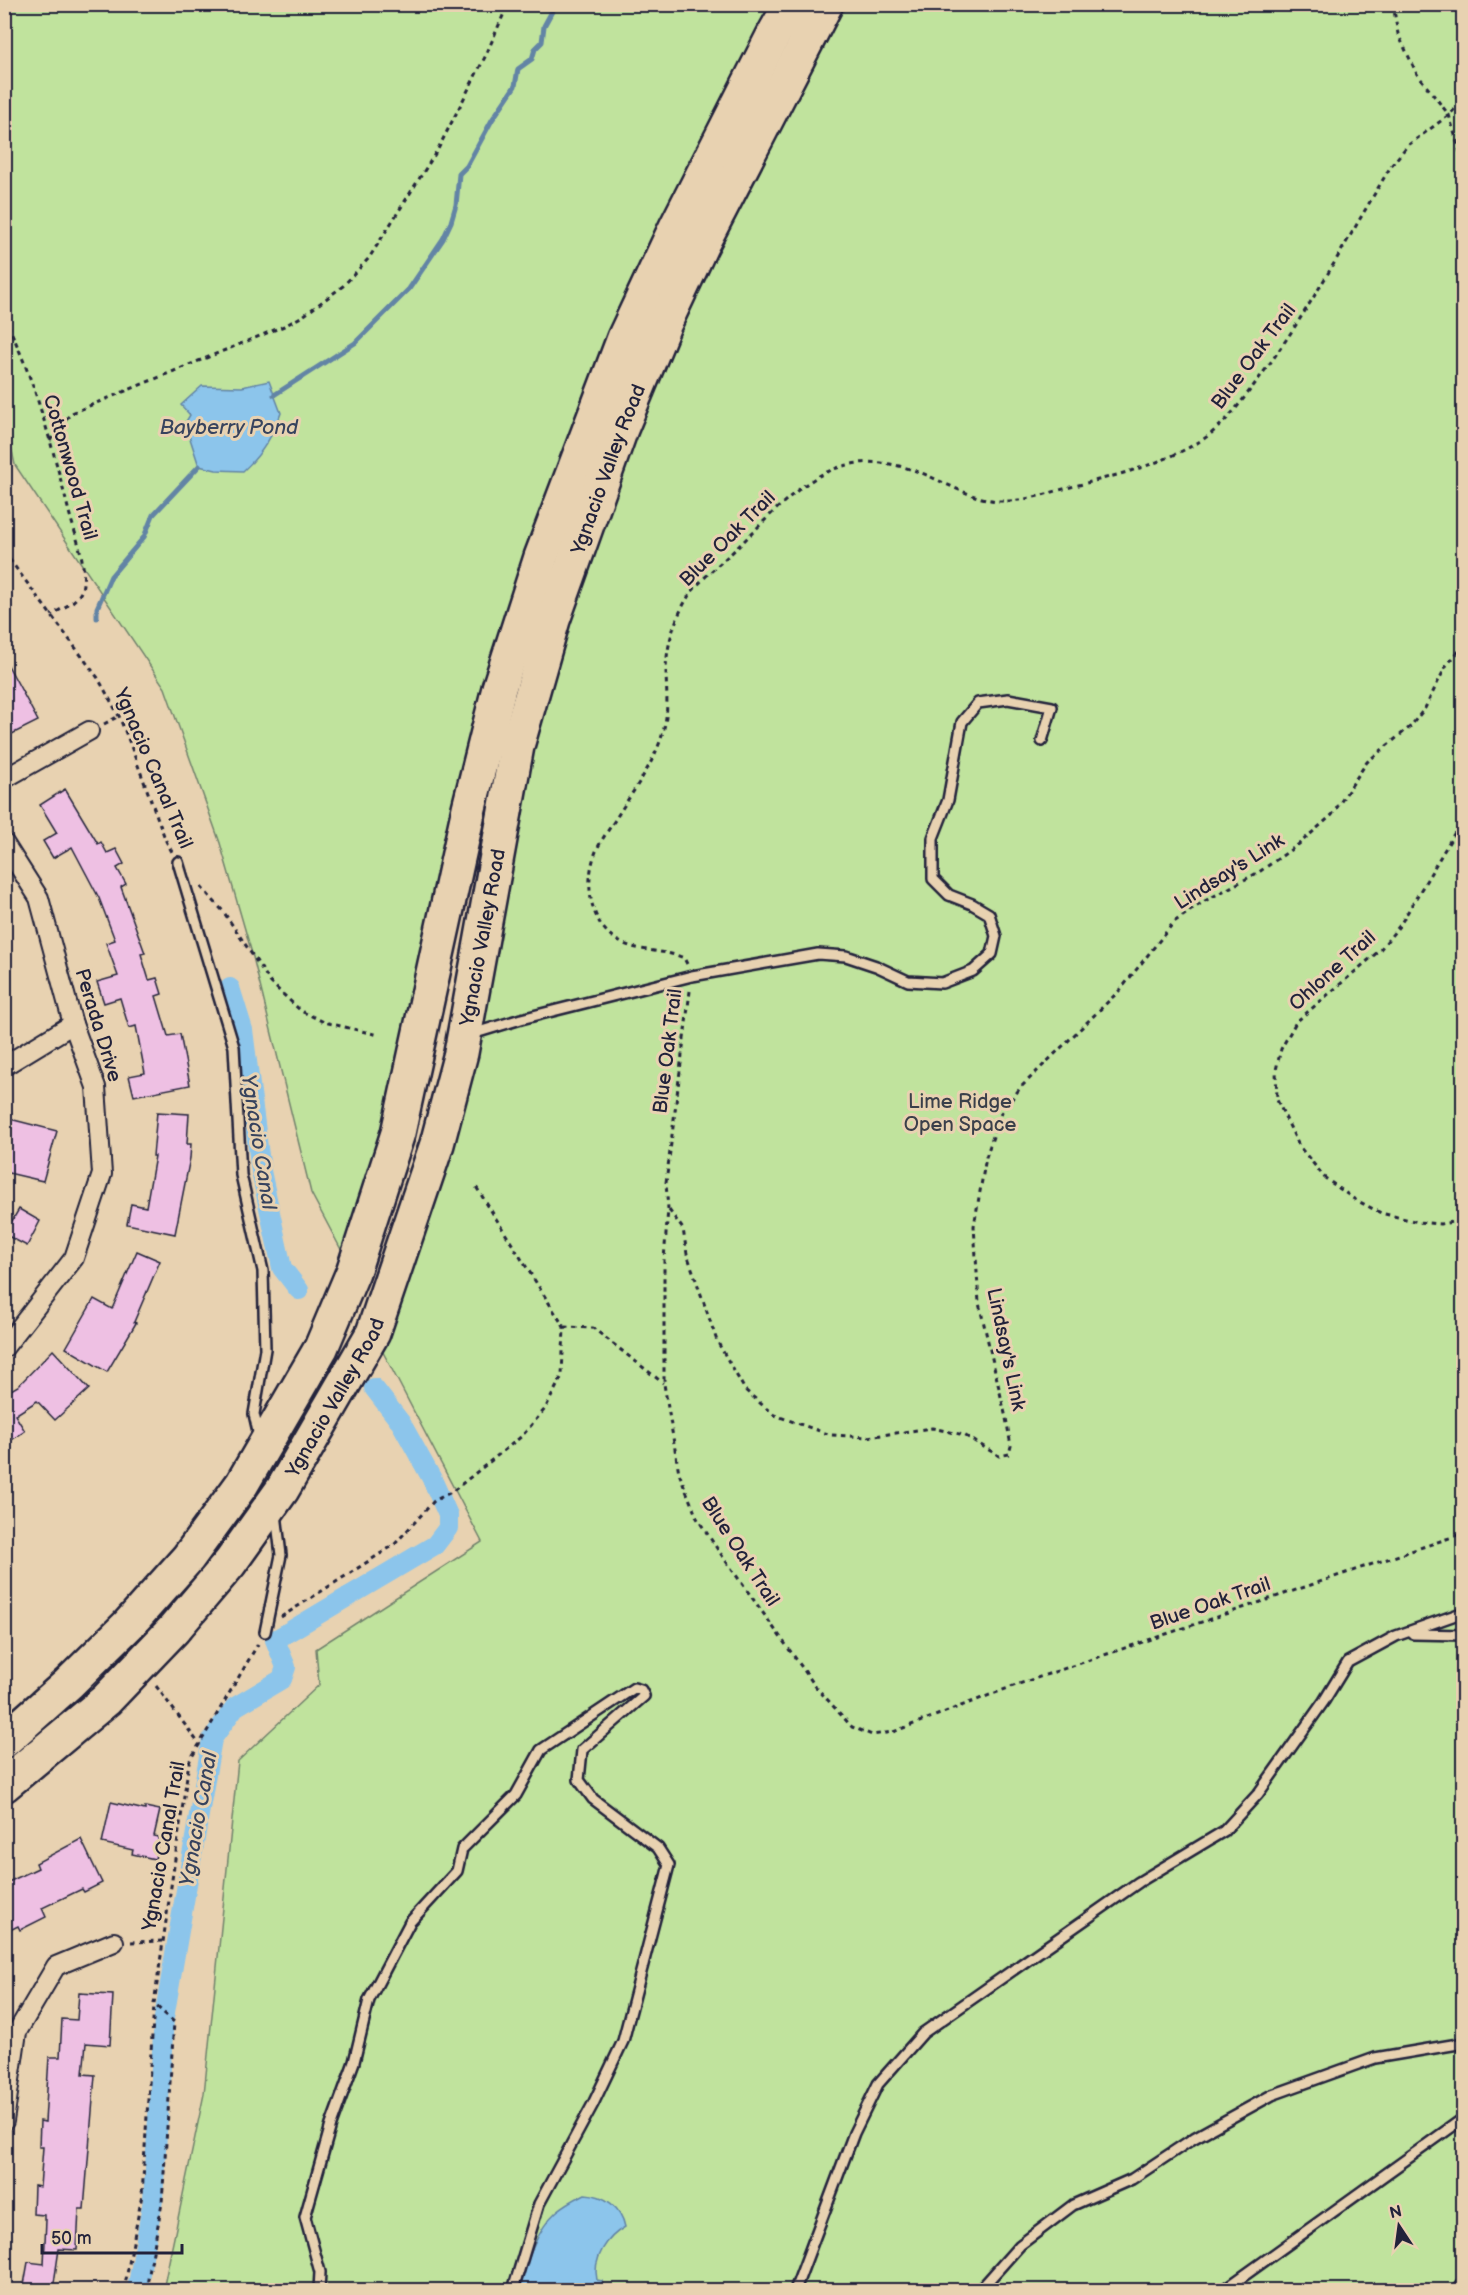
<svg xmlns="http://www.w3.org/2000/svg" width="1468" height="2295" font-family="'Balsamiq Sans',sans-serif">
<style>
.green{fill:#c0e39d;stroke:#71826c;stroke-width:1.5}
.water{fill:#8cc5eb;stroke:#6284a5;stroke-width:1.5}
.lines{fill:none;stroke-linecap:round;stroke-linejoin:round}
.stream{stroke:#6284a5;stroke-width:5}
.canal{stroke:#8cc5eb;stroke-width:20}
.building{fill:#eec0e3;stroke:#22223b;stroke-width:1.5}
.lane-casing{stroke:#22223b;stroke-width:14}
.street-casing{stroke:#22223b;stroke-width:22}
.highway-casing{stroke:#22223b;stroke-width:38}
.path{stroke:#22223b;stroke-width:3;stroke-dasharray:4.5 4.5;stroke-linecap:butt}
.lane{stroke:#e8d2b1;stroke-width:9}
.street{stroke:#e8d2b1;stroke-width:18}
.highway{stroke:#e8d2b1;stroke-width:33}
.labels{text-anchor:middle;stroke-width:6;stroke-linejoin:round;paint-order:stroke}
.street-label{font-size:20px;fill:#22223b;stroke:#e8d2b1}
.park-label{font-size:20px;fill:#3a3f4a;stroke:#e8d2b1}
.water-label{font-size:21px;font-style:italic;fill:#37435e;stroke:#e8d2b1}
</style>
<rect width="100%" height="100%" fill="#e8d2b1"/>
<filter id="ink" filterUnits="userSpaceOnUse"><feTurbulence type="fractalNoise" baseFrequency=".0167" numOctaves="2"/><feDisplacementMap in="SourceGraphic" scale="12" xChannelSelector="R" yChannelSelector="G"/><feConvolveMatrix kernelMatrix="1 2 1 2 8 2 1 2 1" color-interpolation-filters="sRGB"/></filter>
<g filter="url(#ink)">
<g class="green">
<polygon points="4,5 791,5 568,481 353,1272 311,1193 253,957 220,843 165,688 15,465 4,413"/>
<polygon points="826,5 1463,5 1463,2290 163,2290 204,2094 238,1761 319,1685 316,1649 482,1542 373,1333 585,527"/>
</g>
<g class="water">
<path d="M 269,381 L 281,413 C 273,436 261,455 243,471 L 216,470 L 199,466 L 185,423 L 190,415 L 181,405 L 202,386 L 242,387 Z"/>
<path d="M 585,2194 C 605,2195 621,2207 625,2227 C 607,2237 592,2259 597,2280 L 602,2281 L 604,2290 L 521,2290 C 523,2267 538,2228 556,2212 C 564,2205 575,2199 585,2194 Z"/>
</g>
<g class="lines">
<g class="stream">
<polyline points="274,395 355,343 409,289 443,239 451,222 456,205 459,174 467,166 492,120 515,86 518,69 532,59 535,49 542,42 544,26 556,4"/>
<polyline points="97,618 97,608 111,576 144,537 153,515 199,466"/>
</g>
<g class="canal">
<polyline points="230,988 243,1030 261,1171 282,1268 299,1290"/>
<polyline points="137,2290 153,2200 164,2018 212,1739 235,1707 282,1679 286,1667 275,1640 435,1545 448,1528 448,1515 432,1479 401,1423 374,1388"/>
</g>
</g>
<g class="building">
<polygon points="4,658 38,721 4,738"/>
<polygon points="65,789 98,844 101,842 107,853 116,849 124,864 117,868 126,884 121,887 145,953 141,954 149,980 157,978 162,994 156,996 168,1036 180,1034 190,1085 134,1096 129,1076 145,1073 136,1026 129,1028 120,998 104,1003 97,982 118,976 106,943 115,940 99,898 72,847 53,858 43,841 57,833 40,805"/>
<polygon points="157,1112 189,1114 187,1144 191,1144 190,1158 175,1234 127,1224 131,1204 146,1207 155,1156 153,1156"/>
<polygon points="6,1118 57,1131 43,1181 4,1172 4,1126"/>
<polygon points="19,1209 40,1221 27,1246 4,1234 4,1216 12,1221"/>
<polygon points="137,1251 160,1261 134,1322 136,1323 107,1372 66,1348 94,1299 112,1309"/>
<polygon points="53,1350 89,1389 55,1420 37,1401 15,1415 25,1431 4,1445 4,1394 18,1386"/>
<polygon points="111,1802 145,1810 145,1807 160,1810 154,1836 159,1837 155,1859 132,1854 133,1850 102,1843"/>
<polygon points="81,1839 102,1883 84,1892 82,1889 42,1908 46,1917 20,1930 18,1926 4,1933 4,1884 38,1868 36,1863"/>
<polygon points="79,1993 113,1995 110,2045 86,2043 83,2074 95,2075 84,2209 79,2209 77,2250 59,2249 53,2290 23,2290 28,2262 44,2264 46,2220 44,2220 44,2215 33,2214 34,2186 40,2187 43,2147 39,2147 40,2121 45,2122 49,2057 60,2057 62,2019 77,2020"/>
</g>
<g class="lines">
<g class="lane-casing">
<g id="lane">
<polyline points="178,862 234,1047 241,1175 263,1271 265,1349 254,1414 259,1436"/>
<polyline points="472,1034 521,1019 692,976 818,954 846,956 876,966 908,981 942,983 973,971 992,954 996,936 989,914 972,904 949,895 933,879 933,838 948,800 962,722 978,703 1008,699 1052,707 1042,741"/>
<polyline points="265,1632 281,1555 276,1514"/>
<polyline points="1413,1634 1464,1635"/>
<polyline points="319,2290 320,2272 305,2217 331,2125 354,2062 369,2000 410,1922 457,1871 462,1849 516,1795 541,1750 634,1688 641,1690 644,1696 582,1750 579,1780 593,1799 658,1848 669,1865 623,2041 593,2104 539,2204 513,2290"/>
<polyline points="795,2290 854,2133 878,2084 923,2033 1139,1882 1224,1831 1258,1794 1324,1701 1348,1662 1396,1636 1464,1612"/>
<polyline points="980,2290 1020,2245 1073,2205 1132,2179 1194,2138 1272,2095 1375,2058 1464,2043"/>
<polyline points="1224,2290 1464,2118"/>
<polyline points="1456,2290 1464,2280"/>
</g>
</g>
<g class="street-casing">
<g id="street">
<polyline points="4,779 89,731"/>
<polyline points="4,843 39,898 73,1024 96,1087 102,1174 74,1258 4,1348"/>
<polyline points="4,1066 73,1024"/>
<polyline points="4,2121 17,2032 56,1966 114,1942"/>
</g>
</g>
<g class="highway-casing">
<g id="highway">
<polyline points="4,1741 68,1684 128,1625 188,1558 242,1484 321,1348 353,1272 398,1133 469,808 499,688 541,557 624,338 676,227 774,34 791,4"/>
<path id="s1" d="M 4,1785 L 106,1700 L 174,1629 L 230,1563 L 282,1490 L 373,1333 L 437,1144 L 461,1053 L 517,746 L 553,620 L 621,429 L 664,325 L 701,246 L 826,4"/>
</g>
</g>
<g class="path">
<polyline points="1393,4 1398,34 1417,74 1449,115 1464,165"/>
<path d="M 4,317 C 35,379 52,446 69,512 C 75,535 88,565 82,589 C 79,601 61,609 51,615"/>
<polyline points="50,441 58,427 72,413 284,326 303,316 343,286 369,258 438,149 486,55 508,4"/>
<polyline points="4,552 98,678 119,716 129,741 166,841 172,852"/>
<polyline points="104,724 119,716"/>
<polyline points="1464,817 1400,925 1379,951 1296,1022 1281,1049 1276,1070 1277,1100 1299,1146 1325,1178 1354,1199 1381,1213 1418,1222 1440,1224 1464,1220"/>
<polyline points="201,887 223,911 271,983 301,1011 324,1022 378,1035"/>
<path d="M 687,964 L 684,958 C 665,950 643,952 624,944 C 588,928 583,881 597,849 C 602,839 609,829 615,820 C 635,787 661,756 666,717 C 668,701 666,684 666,669 C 667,644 675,618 688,597 C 700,579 725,560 741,544 C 792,494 831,444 910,469 C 940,478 967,499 1000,501 C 1023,502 1045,494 1067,488 C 1113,476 1160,466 1202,440 C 1224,426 1241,402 1257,381 C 1308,313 1348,238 1391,166 L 1407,146 L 1449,115 L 1464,100"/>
<polyline points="690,991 666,1183 668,1209 664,1259 664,1384 679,1473 697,1518 718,1550 816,1687 852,1727 872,1735 893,1732 1016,1685 1464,1533"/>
<polyline points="669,1210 683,1229 687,1254 717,1341 745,1390 774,1415 831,1435 867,1437 932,1428 964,1435 999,1456 1009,1454 1011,1446 1006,1418 979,1303 974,1226 986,1157 1001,1113 1021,1087 1121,989 1174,922 1203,902 1259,872 1299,844 1332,815 1367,762 1410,727 1425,708 1446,666 1464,645"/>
<polyline points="564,1327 593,1328 663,1383"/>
<polyline points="281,1617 394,1545 434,1501 453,1491 522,1436 545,1409 562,1376 564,1327 475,1185"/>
<polyline points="156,1686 200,1745"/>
<polyline points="131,1942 162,1941"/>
<polyline points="124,2290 142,2195 154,2004 189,1762 258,1644"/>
<polyline points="146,2290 162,2203 174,2022 154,2004"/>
</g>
<use href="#lane" class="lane"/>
<use href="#street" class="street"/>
<use href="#highway" class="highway"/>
</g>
</g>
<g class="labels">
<g class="street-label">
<text transform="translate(1253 356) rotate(-53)" y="7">Blue Oak Trail</text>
<text transform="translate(71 467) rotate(74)" y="7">Cottonwood Trail</text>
<text dy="7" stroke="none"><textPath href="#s1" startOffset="1486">Ygnacio Valley Road</textPath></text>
<text transform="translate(727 538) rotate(-45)" y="7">Blue Oak Trail</text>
<text transform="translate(154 768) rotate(67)" y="7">Ygnacio Canal Trail</text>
<text transform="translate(1229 871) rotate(-32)" y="7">Lindsay's Link</text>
<text dy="7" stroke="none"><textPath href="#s1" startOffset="1000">Ygnacio Valley Road</textPath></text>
<text transform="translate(1332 970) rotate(-42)" y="7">Ohlone Trail</text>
<text transform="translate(99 1025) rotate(73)" y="7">Perada Drive</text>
<text transform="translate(667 1051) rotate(-83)" y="7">Blue Oak Trail</text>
<text transform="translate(1007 1349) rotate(78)" y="7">Lindsay's Link</text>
<text dy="7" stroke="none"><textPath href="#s1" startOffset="514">Ygnacio Valley Road</textPath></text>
<text transform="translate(741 1551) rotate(57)" y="7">Blue Oak Trail</text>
<text transform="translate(1210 1603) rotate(-19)" y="7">Blue Oak Trail</text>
<text transform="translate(163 1846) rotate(-80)" y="7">Ygnacio Canal Trail</text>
</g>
<g class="park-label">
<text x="960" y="1108">Lime Ridge<tspan x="960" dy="23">Open Space</tspan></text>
</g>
<g class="water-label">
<text x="229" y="434">Bayberry Pond</text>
<text transform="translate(259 1142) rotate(81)" y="7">Ygnacio Canal</text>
<text transform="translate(198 1819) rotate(-80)" y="7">Ygnacio Canal</text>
</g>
</g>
<rect width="1468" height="2295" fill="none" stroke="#e8d2b1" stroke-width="24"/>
<rect x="12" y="12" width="1444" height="2271" fill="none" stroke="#22223b" stroke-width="2" filter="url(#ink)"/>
<g transform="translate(1399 2226) rotate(347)" stroke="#e8d2b1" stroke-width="4.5" paint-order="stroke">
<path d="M0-4.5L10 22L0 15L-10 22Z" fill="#22223b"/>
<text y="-9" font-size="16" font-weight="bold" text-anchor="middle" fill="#22223b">N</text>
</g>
<path d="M42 2244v9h140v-9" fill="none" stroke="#22223b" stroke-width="3"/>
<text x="51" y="2244" font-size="18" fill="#22223b" stroke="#e8d2b1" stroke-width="4.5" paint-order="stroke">50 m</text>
</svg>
